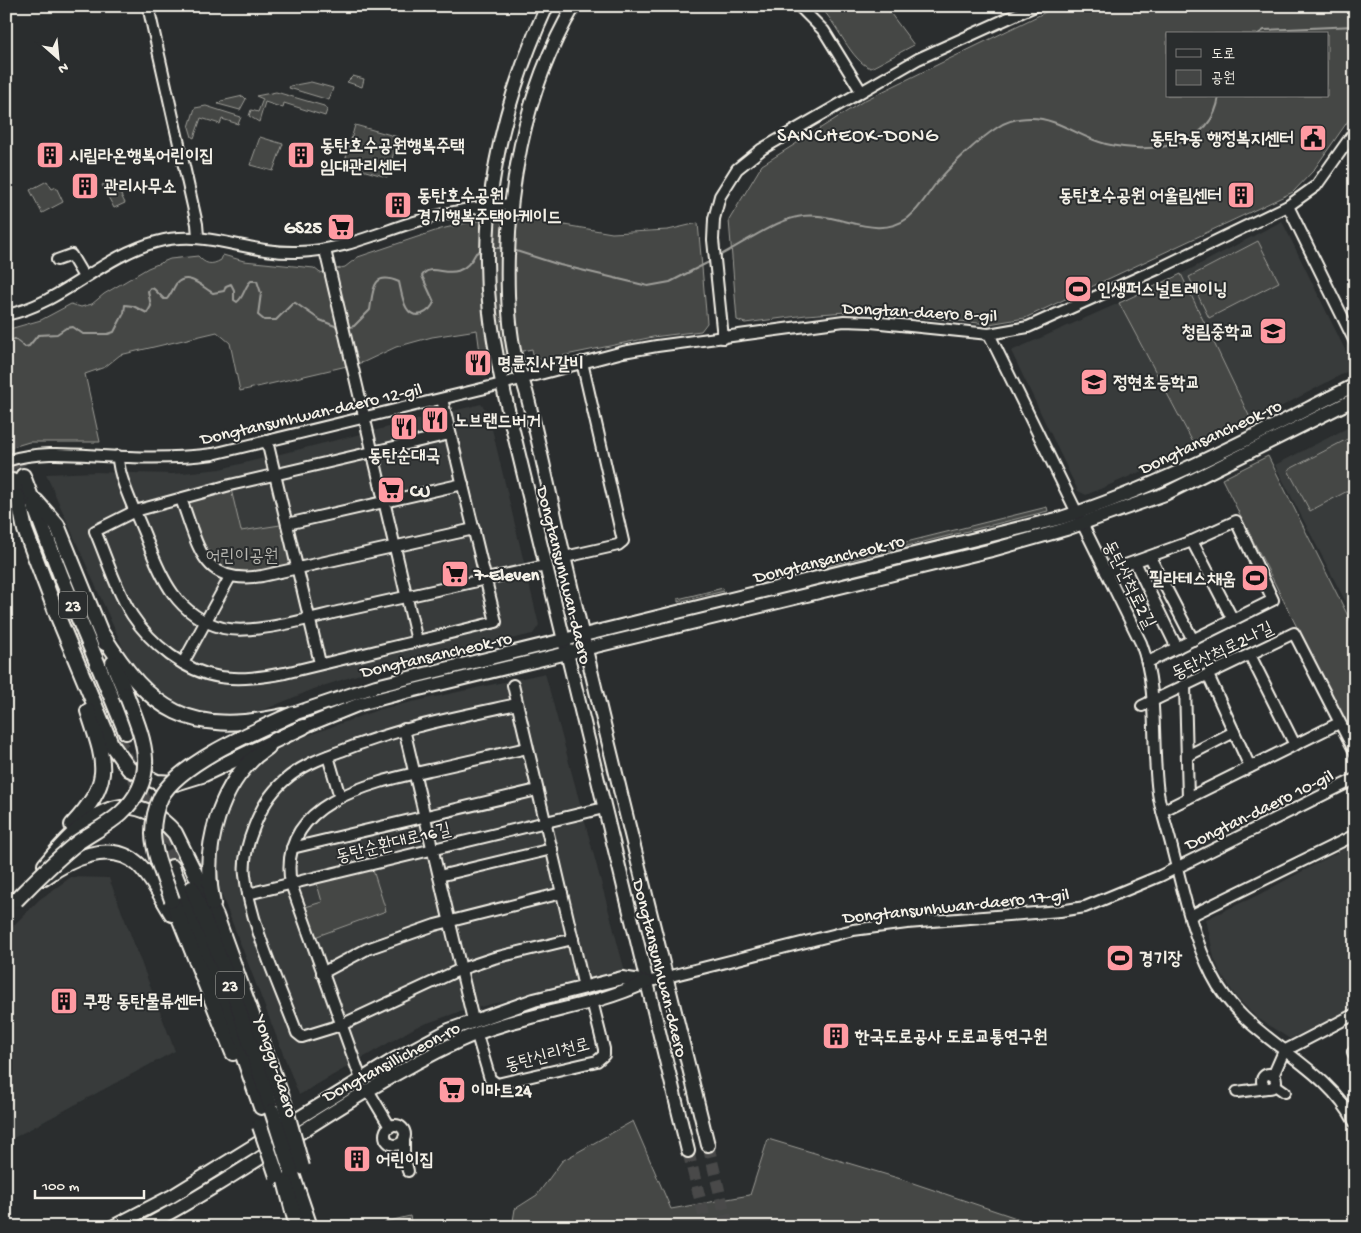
<svg xmlns="http://www.w3.org/2000/svg" width="1361" height="1233" font-family="'Gochi Hand','Poor Story',sans-serif">
<style>
.built{fill:#373a3a}
.green{fill:#444645;stroke:#9c9c96;fill-rule:evenodd}
.lines{fill:none;stroke-linecap:round;stroke-linejoin:round}
.stream{stroke:#9f9f9a;stroke-width:2}
.major-tunnel{stroke:#484a4a;stroke-width:12;stroke-dasharray:12 6;stroke-linecap:butt}
.highway-tunnel{stroke:#484a4a;stroke-width:14;stroke-dasharray:14 7;stroke-linecap:butt}
.minor-casing{stroke:#f4f1e8;stroke-width:14}
.major-casing{stroke:#f4f1e8;stroke-width:16}
.highway-casing{stroke:#f4f1e8;stroke-width:18}
.minor{stroke:#2a2d2e;stroke-width:10}
.major{stroke:#2a2d2e;stroke-width:12}
.highway{stroke:#2a2d2e;stroke-width:14}
.highway-bridge-casing{stroke:#f4f1e8;stroke-width:18;stroke-linecap:butt}
.highway-bridge{stroke:#2a2d2e;stroke-width:14}
.labels{text-anchor:middle;stroke-width:4;stroke-linejoin:round;paint-order:stroke}
.shield{fill:#2a2d2e;stroke:#b7b6b0;stroke-width:1}
.shield-label{font-size:16px;font-weight:bold;fill:#f4f1e8}
.poi-label{font-size:18px;font-weight:bold;fill:#f4f1e8;stroke:#2a2d2e;text-anchor:start}
.street-label{font-size:18px;fill:#f4f1e8;stroke:#2a2d2e}
.park-label{font-size:18px;fill:#b6b5af;stroke:#2a2d2e}
.quarter-label{font-size:20px;letter-spacing:1px;fill:#f4f1e8;stroke:#2a2d2e}
</style>
<rect width="100%" height="100%" fill="#2a2d2e"/>
<filter id="ink" filterUnits="userSpaceOnUse"><feTurbulence type="fractalNoise" baseFrequency=".02" numOctaves="2"/><feDisplacementMap in="SourceGraphic" scale="10" xChannelSelector="R" yChannelSelector="G"/><feConvolveMatrix kernelMatrix="1 2 1 2 8 2 1 2 1" color-interpolation-filters="sRGB"/></filter>
<g filter="url(#ink)">
<g class="built">
<polygon points="1282,221 1354,368 1252,422 1181,274"/>
<polygon points="1119,303 1196,448 1086,495 1078,491 1011,351"/>
<polygon points="481,404 488,412 539,625 533,634 363,673 314,689 259,712 241,716 209,714 179,707 146,686 130,664 46,474 96,472 173,474 220,469"/>
<polygon points="1355,424 1355,620 1275,465"/>
<polygon points="545,673 626,975 532,994 456,1013 416,1027 299,1095 218,886 215,842 218,821 255,761 298,739 380,709"/>
<polygon points="1355,843 1355,1007 1290,1039 1257,1018 1236,997 1221,974 1214,958 1206,919 1258,895"/>
<polygon points="71,877 109,878 175,1051 6,1142 6,933 40,899"/>
</g>
<g class="green">
<path d="M 819,6 L 885,6 L 914,45 L 871,68 C 851,62 837,22 819,6 Z"/>
<path d="M 1058,6 L 1355,6 L 1355,111 L 1313,171 L 1293,192 L 1025,318 L 989,324 L 859,311 L 806,315 L 745,323 L 737,320 L 729,220 L 762,165 L 865,100 ZM 1167,34 L 1327,34 L 1327,96 L 1167,96 Z"/>
<polygon points="353,76 364,79 362,87 347,82"/>
<polygon points="311,82 333,88 329,100 289,88 290,86"/>
<polygon points="276,92 324,106 327,110 325,116 284,103 283,108 265,102 259,122 249,116 251,110 258,112 263,99 256,96"/>
<polygon points="243,96 246,99 240,110 218,104 221,101"/>
<polygon points="206,106 241,117 238,124 222,119 220,124 201,118 194,138 192,137 189,127 195,108"/>
<polygon points="355,125 398,137 387,177 344,165"/>
<polygon points="260,137 283,144 273,171 250,165"/>
<polygon points="113,179 125,203 114,208 102,185"/>
<polygon points="47,181 52,189 56,187 63,202 42,213 30,190"/>
<path d="M 528,219 L 612,233 L 668,230 L 698,223 L 707,323 L 701,331 L 653,337 L 542,360 L 533,354 L 532,349 L 481,360 L 477,330 L 432,337 L 396,347 L 364,362 L 240,391 L 230,343 L 217,332 L 120,355 L 105,367 L 85,374 L 100,442 L 29,442 L 6,449 L 6,330 L 41,320 L 71,304 L 81,307 L 92,304 L 104,294 L 148,268 L 170,259 L 198,256 C 205,264 211,266 221,260 L 223,255 L 244,261 L 314,268 L 320,273 L 345,267 L 358,257 L 441,229 L 475,221 Z"/>
<polygon points="1258,241 1279,282 1209,318 1189,277"/>
<polygon points="1181,274 1252,422 1196,448 1119,303"/>
<polygon points="1355,435 1355,487 1310,511 1288,470"/>
<polygon points="1268,456 1355,630 1355,742 1222,479"/>
<polygon points="230,485 241,531 287,524 297,568 262,576 214,570 181,499"/>
<polygon points="1047,507 1048,511 827,566 826,562"/>
<polygon points="723,588 724,591 678,602 678,599"/>
<polygon points="372,867 386,911 312,938 302,908 322,902 316,880"/>
<polygon points="633,1121 671,1209 750,1195 768,1139 901,1179 1043,1227 512,1227 515,1209 537,1195 562,1161"/>
<polygon points="410,1216 412,1227 387,1227 385,1222"/>
</g>
<g class="lines">
<g class="stream">
<polyline points="1258,34 1264,30 1355,26"/>
<polyline points="494,248 504,248"/>
<polyline points="513,250 560,265 648,286 670,282 711,261"/>
<path d="M 719,256 C 742,244 773,222 797,217 C 834,208 874,243 908,218 C 919,209 926,197 934,186 C 948,168 979,139 998,127 C 1007,121 1020,118 1031,118 C 1058,118 1080,138 1106,144 C 1149,154 1212,149 1219,96"/>
<path d="M 347,328 L 354,326 L 370,310 C 373,291 372,270 399,282 C 402,294 404,320 422,314 C 429,311 432,308 434,302 L 422,276 C 432,258 457,290 476,253 L 482,250"/>
<path d="M 6,343 L 15,339 L 25,347 L 29,346 L 38,335 L 57,334 L 66,328 L 73,327 L 83,334 L 108,334 L 114,332 L 124,313 L 125,305 L 133,306 L 147,313 L 151,306 L 148,291 L 150,288 L 154,289 L 164,299 L 167,299 C 171,294 173,289 176,284 C 188,271 202,287 213,293 L 224,291 L 226,286 L 231,284 L 234,290 L 234,300 L 237,302 C 244,297 244,287 251,281 L 257,281 L 261,293 L 258,315 L 264,320 L 276,320 L 294,302 L 320,320 L 340,328"/>
</g>
<g class="major-tunnel">
<polyline points="708,1145 728,1227"/>
<polyline points="688,1151 707,1227"/>
</g>
<g class="highway-tunnel">
<polyline points="6,435 23,476"/>
<polyline points="6,468 12,481"/>
<polyline points="117,735 172,867"/>
<polyline points="167,831 181,862"/>
</g>
<g class="minor-casing">
<g id="minor">
<polyline points="148,6 197,224 198,236"/>
<polyline points="799,6 824,31 861,91"/>
<polyline points="1288,206 1355,342"/>
<polyline points="325,250 417,641"/>
<polyline points="57,260 71,255 84,277"/>
<path d="M 6,315 C 61,304 102,256 156,242 C 206,228 247,254 298,252 C 338,251 373,235 411,223 C 444,213 477,206 512,204"/>
<path d="M 989,334 L 1141,643 C 1159,691 1151,743 1158,793 C 1161,812 1168,830 1172,848 C 1183,891 1192,935 1212,975 C 1244,1040 1322,1059 1355,1123"/>
<polyline points="723,338 713,240 714,219 720,196 737,169 762,149 918,59 1035,6"/>
<path d="M 442,399 L 496,622 L 285,673 C 263,677 242,680 220,677 C 185,672 151,644 132,615 C 116,590 107,559 95,531 L 135,511 L 230,485 L 450,434"/>
<polyline points="267,441 320,663"/>
<path d="M 118,456 C 117,476 138,517 146,538 C 161,578 177,616 223,628 C 254,635 310,618 342,611 C 410,596 478,581 545,566"/>
<path d="M 6,461 C 38,451 69,454 102,456 C 139,458 177,459 213,454 L 502,384 L 623,352 L 657,346 L 844,321 L 871,322 L 989,334 L 1028,327 L 1162,267 L 1288,206 L 1316,186 L 1355,131"/>
<path d="M 181,499 C 199,546 201,586 262,576 L 474,529"/>
<polyline points="287,524 463,484"/>
<polyline points="1192,541 1233,620"/>
<polyline points="565,557 618,545 623,541 582,362"/>
<polyline points="1150,557 1193,640"/>
<polyline points="1135,562 1177,648"/>
<polyline points="1106,572 1192,541 1236,521 1273,600 1148,662"/>
<polyline points="1250,655 1295,745"/>
<polyline points="183,663 230,577"/>
<polyline points="1208,675 1250,767"/>
<polyline points="513,685 584,987"/>
<polyline points="1185,686 1188,798"/>
<path d="M 517,704 C 457,717 398,728 341,751 C 321,758 301,766 285,780 C 269,794 261,809 254,827 C 248,842 243,859 245,875 C 250,924 280,987 297,1033 L 302,1037 L 341,1025 L 461,969 L 494,958 L 573,939"/>
<polyline points="1142,706 1294,633 1355,752"/>
<polyline points="404,729 473,1020"/>
<polyline points="328,756 340,797"/>
<polyline points="1187,756 1234,732"/>
<polyline points="1162,811 1339,723"/>
<polyline points="292,848 537,790"/>
<polyline points="439,876 552,849"/>
<polyline points="248,894 604,808"/>
<polyline points="1190,916 1355,835"/>
<polyline points="322,973 367,949 435,925 562,893"/>
<polyline points="647,982 853,930 907,923 1060,911 1085,907 1160,876 1355,779"/>
<polyline points="477,1035 490,1079 497,1084 597,1061 604,1055 604,1049 592,1001"/>
<polyline points="1355,1050 1353,1052 1355,1056"/>
<circle cx="1269" cy="1081" r="7"/>
<polyline points="1273,1076 1284,1051 1355,1014"/>
<path d="M 361,1079 L 291,884 C 276,801 375,782 434,769 C 465,762 496,755 527,748"/>
<polyline points="1275,1085 1285,1092"/>
<polyline points="368,1090 390,1127"/>
<polyline points="1237,1092 1267,1088"/>
<circle cx="395" cy="1135" r="10"/>
<polyline points="404,1138 404,1156 408,1171"/>
</g>
</g>
<g class="major-casing">
<g id="major">
<path d="M 547,6 C 503,102 478,207 490,313 C 494,349 502,383 510,418 L 688,1151"/>
<path d="M 574,6 C 523,92 505,196 508,295 C 509,316 511,340 516,360 C 520,373 525,386 528,399 C 540,447 550,495 561,543 C 607,744 659,945 708,1145"/>
<path d="M 293,714 L 376,686 L 1061,518 C 1164,485 1259,433 1355,385"/>
<polyline points="303,727 360,704 394,695 992,550 1066,529 1165,494 1355,399"/>
<polyline points="112,1227 172,1196 393,1060 449,1030 534,1000 622,978 647,982"/>
<path d="M 144,1227 C 252,1170 349,1093 459,1041 C 519,1013 587,1010 646,982"/>
</g>
</g>
<g class="highway-casing">
<g id="highway">
<polyline points="23,476 61,576 126,732"/>
<polyline points="12,481 21,504"/>
<polyline points="18,497 25,530 58,617 111,744 129,769 157,782 176,783 202,775 303,727"/>
<polyline points="36,501 57,525 105,643"/>
<path d="M 102,634 C 151,712 189,736 283,716"/>
<polyline points="113,663 126,694"/>
<path d="M 72,825 C 113,780 106,766 88,711"/>
<path d="M 45,865 C 80,822 125,777 175,833 L 216,916 L 284,1103"/>
<polyline points="172,867 227,1009 261,1107"/>
<path d="M 44,878 C 69,859 111,839 139,865 C 153,879 162,898 172,914"/>
<polyline points="192,888 233,991 272,1111"/>
<polyline points="172,900 233,1053"/>
<path d="M 213,904 C 201,850 219,779 268,747"/>
<polyline points="291,1171 310,1227"/>
<polyline points="283,1173 297,1227"/>
</g>
</g>
<use href="#minor" class="minor"/>
<use href="#major" class="major"/>
<use href="#highway" class="highway"/>
<g class="highway-bridge-casing">
<g id="highway-bridge">
<path d="M 16,900 C 35,881 55,860 77,843 C 91,833 108,825 121,813 C 161,776 143,738 126,694"/>
<path d="M 172,900 C 165,879 154,857 153,834 C 153,822 156,807 161,797 C 180,762 258,730 293,714"/>
<polyline points="284,1103 302,1167"/>
<polyline points="272,1111 291,1171"/>
<polyline points="260,1126 277,1176"/>
</g>
</g>
<use href="#highway-bridge" class="highway-bridge"/>
</g>
</g>
<defs>
<g id="civic-square" transform="scale(1.4375)"><rect x="-9" y="-9" width="18" height="18" rx="4" fill="#ff9aa2" stroke="#2a2d2e"/><path d="M-.6-6.5H3V-4.5H.6V-3L4-1V1h2V6H-6V1h2V-1L-.6-3ZM-1.2 2.5V6h2.4V2.5Z" fill="#111"/></g>
<g id="building-square" transform="scale(1.4375)"><rect x="-9" y="-9" width="18" height="18" rx="4" fill="#ff9aa2" stroke="#2a2d2e"/><path d="M-4-6H4V6H1V3H-1V6H-4ZM-2.5-4.3h1.7v1.8h-1.7ZM.8-4.3h1.7v1.8H.8ZM-2.5-1h1.7V.8h-1.7ZM.8-1h1.7V.8H.8Z" fill="#111"/></g>
<g id="supermarket-square" transform="scale(1.4375)"><rect x="-9" y="-9" width="18" height="18" rx="4" fill="#ff9aa2" stroke="#2a2d2e"/><path d="M-6-5.5h2.5l.6 2H6L4.5 2H-2.5L-4.4-4H-6ZM-1.5 3.2a1.3 1.3 0 1 0 .1 0ZM3 3.2a1.3 1.3 0 1 0 .1 0Z" fill="#111"/></g>
<g id="stadium-square" transform="scale(1.4375)"><rect x="-9" y="-9" width="18" height="18" rx="4" fill="#ff9aa2" stroke="#2a2d2e"/><path d="M0-5a6.5 5 0 1 0 0 10a6.5 5 0 1 0 0-10ZM-3.5-1.8h7v3.6h-7Z" fill="#111"/></g>
<g id="school-square" transform="scale(1.4375)"><rect x="-9" y="-9" width="18" height="18" rx="4" fill="#ff9aa2" stroke="#2a2d2e"/><path d="M0-5L7-2L0 1L-7-2ZM-4 1L0 2.5L4 1V4Q0 6-4 4Z" fill="#111"/></g>
<g id="restaurant-square" transform="scale(1.4375)"><rect x="-9" y="-9" width="18" height="18" rx="4" fill="#ff9aa2" stroke="#2a2d2e"/><path d="M-5-6h1v4h1v-4h1v4h1v-4h1v5L-1.5 .5V6h-2V.5L-5-1ZM5-6V6H3V1.5H1.5Q1.5-4 5-6Z" fill="#111"/></g>
</defs>
<g fill-rule="evenodd">
<use href="#civic-square" x="1313" y="138"/>
<use href="#building-square" x="50" y="155"/>
<use href="#building-square" x="301" y="155"/>
<use href="#building-square" x="85" y="186"/>
<use href="#building-square" x="1241" y="195"/>
<use href="#building-square" x="398" y="205"/>
<use href="#supermarket-square" x="341" y="227"/>
<use href="#stadium-square" x="1078" y="289"/>
<use href="#school-square" x="1273" y="331"/>
<use href="#restaurant-square" x="478" y="363"/>
<use href="#school-square" x="1094" y="382"/>
<use href="#restaurant-square" x="435" y="420"/>
<use href="#restaurant-square" x="404" y="427"/>
<use href="#supermarket-square" x="391" y="490"/>
<use href="#supermarket-square" x="455" y="574"/>
<use href="#stadium-square" x="1255" y="578"/>
<use href="#stadium-square" x="1120" y="958"/>
<use href="#building-square" x="64" y="1001"/>
<use href="#building-square" x="836" y="1036"/>
<use href="#supermarket-square" x="452" y="1090"/>
<use href="#building-square" x="357" y="1159"/>
</g>
<g class="labels">
<g class="shield">
<rect x="59" y="591.5" width="28" height="27" rx="4"/>
<rect x="216" y="971.5" width="28" height="27" rx="4"/>
</g>
<g class="shield-label">
<text x="73" y="611">23</text>
<text x="230" y="991">23</text>
</g>
<g class="poi-label">
<text x="1294" y="144" text-anchor="end">동탄7동 행정복지센터</text>
<text x="320" y="151">동탄호수공원행복주택<tspan x="320" dy="21">임대관리센터</tspan></text>
<text x="69" y="161">시립라온행복어린이집</text>
<text x="104" y="192">관리사무소</text>
<text x="417" y="201">동탄호수공원<tspan x="417" dy="21">경기행복주택아케이드</tspan></text>
<text x="1222" y="201" text-anchor="end">동탄호수공원 어울림센터</text>
<text x="322" y="233" text-anchor="end">GS25</text>
<text x="1097" y="295">인생퍼스널트레이닝</text>
<text x="1254" y="337" text-anchor="end">청림중학교</text>
<text x="497" y="369">명륜진사갈비</text>
<text x="1113" y="388">정현초등학교</text>
<text x="454" y="426">노브랜드버거</text>
<text x="404" y="461" text-anchor="middle">동탄순대국</text>
<text x="410" y="496">CU</text>
<text x="474" y="580">7-Eleven</text>
<text x="1236" y="584" text-anchor="end">필라테스채움</text>
<text x="1139" y="964">경기장</text>
<text x="83" y="1007">쿠팡 동탄물류센터</text>
<text x="855" y="1042">한국도로공사 도로교통연구원</text>
<text x="471" y="1096">이마트24</text>
<text x="376" y="1165">어린이집</text>
</g>
<g class="street-label">
<text transform="translate(920 311) rotate(3)" y="6">Dongtan-daero 8-gil</text>
<text transform="translate(311 413) rotate(-13)" y="6">Dongtansunhwan-daero 12-gil</text>
<text transform="translate(1210 436) rotate(-25)" y="6">Dongtansancheok-ro</text>
<text transform="translate(829 558) rotate(-14)" y="6">Dongtansancheok-ro</text>
<text transform="translate(565 575) rotate(76)" y="6">Dongtansunhwan-daero</text>
<text transform="translate(1130 584) rotate(63)" y="6">동탄산척로2길</text>
<text transform="translate(1222 650) rotate(-26)" y="6">동탄산척로2나길</text>
<text transform="translate(436 654) rotate(-13)" y="6">Dongtansancheok-ro</text>
<text transform="translate(1259 809) rotate(-26)" y="6">Dongtan-daero 10-gil</text>
<text transform="translate(393 842) rotate(-14)" y="6">동탄순환대로16길</text>
<text transform="translate(956 905) rotate(-6)" y="6">Dongtansunhwan-daero 17-gil</text>
<text transform="translate(661 968) rotate(76)" y="6">Dongtansunhwan-daero</text>
<text transform="translate(547 1054) rotate(-15)" y="6">동탄신리천로</text>
<text transform="translate(391 1061) rotate(-28)" y="6">Dongtansillicheon-ro</text>
<text transform="translate(277 1066) rotate(72)" y="6">Yonggu-daero</text>
</g>
<g class="park-label">
<text x="242" y="561">어린이공원</text>
</g>
<g class="quarter-label">
<text x="858" y="141">SANCHEOK-DONG</text>
</g>
</g>
<rect width="1361" height="1233" fill="none" stroke="#2a2d2e" stroke-width="25"/>
<rect x="12" y="12" width="1336" height="1208" fill="none" stroke="#f4f1e8" stroke-width="2" filter="url(#ink)"/>
<rect x="1166" y="32" width="162" height="65" fill="#2a2d2e" stroke="#7b7b78"/>
<rect x="1176" y="49" width="25" height="8" fill="#2a2d2e" stroke="#7b7b78"/>
<text x="1211" y="58" font-size="15" fill="#f4f1e8">도로</text>
<rect x="1176" y="70" width="25" height="15" fill="#444645" stroke="#7b7b78"/>
<text x="1211" y="82" font-size="15" fill="#f4f1e8">공원</text>
<g transform="translate(58 58) rotate(153)" stroke="#2a2d2e" stroke-width="4" paint-order="stroke">
<path d="M0-4L9 19L0 12L-9 19Z" fill="#f4f1e8"/>
<text y="-8" font-size="14" font-weight="bold" text-anchor="middle" fill="#f4f1e8">N</text>
</g>
<path d="M35 1190v8h109v-8" fill="none" stroke="#f4f1e8" stroke-width="2.5"/>
<text x="42" y="1190" font-size="15" fill="#f4f1e8" stroke="#2a2d2e" stroke-width="4" paint-order="stroke">100 m</text>
</svg>
